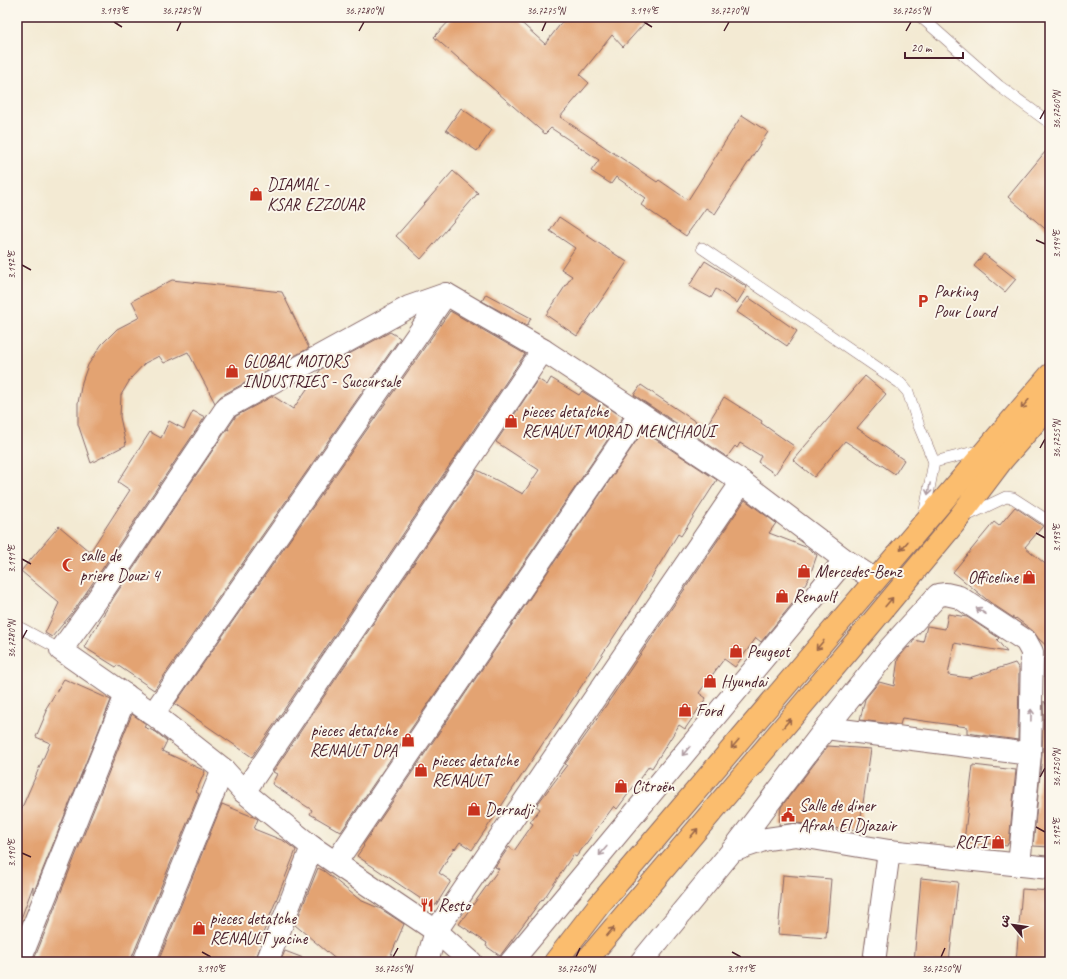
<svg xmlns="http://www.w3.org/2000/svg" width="1067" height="979" font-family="Caveat,'Playpen Sans Arabic',sans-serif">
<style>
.building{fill:#e3a372}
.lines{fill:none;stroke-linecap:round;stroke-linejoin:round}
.lane-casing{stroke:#856666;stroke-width:12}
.street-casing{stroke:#856666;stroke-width:24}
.highway-casing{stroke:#856666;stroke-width:24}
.lane{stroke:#fff;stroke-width:11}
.street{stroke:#fff;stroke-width:22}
.highway{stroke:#fbbd6e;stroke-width:22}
.oneway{stroke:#9a6649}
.oneway2{stroke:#ae9aa0}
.ticks{fill:none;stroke:#4a1f2b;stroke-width:1.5}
.labels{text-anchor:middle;stroke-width:4;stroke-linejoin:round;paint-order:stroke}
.poi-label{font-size:17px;fill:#4a1f2b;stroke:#fbf7ec;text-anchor:start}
.neatline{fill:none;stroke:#4a1f2b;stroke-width:1.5}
.ticks-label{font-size:10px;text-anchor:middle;fill:#4a1f2b}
</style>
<rect width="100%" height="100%" fill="#fbf7ec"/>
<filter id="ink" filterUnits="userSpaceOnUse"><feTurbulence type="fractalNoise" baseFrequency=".025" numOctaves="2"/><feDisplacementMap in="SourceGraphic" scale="8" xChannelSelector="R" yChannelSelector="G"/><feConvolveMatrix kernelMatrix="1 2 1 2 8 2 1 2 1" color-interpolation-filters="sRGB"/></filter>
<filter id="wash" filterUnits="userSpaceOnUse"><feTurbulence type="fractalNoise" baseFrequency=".012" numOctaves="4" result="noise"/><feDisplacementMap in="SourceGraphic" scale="16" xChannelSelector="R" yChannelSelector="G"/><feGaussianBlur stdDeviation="0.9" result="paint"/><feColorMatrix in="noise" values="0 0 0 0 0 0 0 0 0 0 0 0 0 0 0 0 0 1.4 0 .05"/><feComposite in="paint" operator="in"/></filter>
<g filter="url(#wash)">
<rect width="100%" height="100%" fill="#f3ead3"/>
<g id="blocks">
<g class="building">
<polygon points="453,17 515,17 545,44 566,17 650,17 623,47 612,35 580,75 589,83 560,117 657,182 659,180 688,200 742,115 768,132 715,214 706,208 686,236 641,205 646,198 616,177 611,184 591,171 599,160 551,128 545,134 434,37"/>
<polygon points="461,108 492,130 477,151 446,130"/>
<polygon points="1050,146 1050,233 1008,197"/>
<polygon points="453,171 478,193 421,259 396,236"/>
<polygon points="559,217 627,262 577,336 546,315 572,276 561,269 575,248 550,231"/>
<polygon points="984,254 1016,279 1005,292 974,266"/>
<polygon points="705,261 747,287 737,303 716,289 711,298 689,286"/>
<polygon points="172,280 282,292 309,348 221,396 215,403 188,352 164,363 159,356 145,363 131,378 121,395 120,417 126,445 91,463 78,424 78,403 82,382 88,365 102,344 117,329 140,317 132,301"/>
<polygon points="486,294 531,318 527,326 482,301"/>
<polygon points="748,297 797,331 787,346 737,312"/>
<polygon points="450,311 525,354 252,757 175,704"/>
<polygon points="390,332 400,338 154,690 117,665 116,667 84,647 114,597 227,429 229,430 228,428 236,416 273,396 293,409 321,369"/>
<polygon points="865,376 886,394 857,428 904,460 895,474 845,441 814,477 793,460"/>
<polygon points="551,378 579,395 582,391 623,417 341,832 310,814 312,810 272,784 277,774 273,772 477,470 523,494 539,470 496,442 538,379 547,385"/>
<polygon points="641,385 705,428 724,397 762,421 761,423 794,446 775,474 758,462 761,456 740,443 737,448 735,446 727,457 634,395"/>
<polygon points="193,411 205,417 73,612 52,637 45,633 59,603 21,571 59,526 90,552 130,490 118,482 150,432 161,438 169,421 184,429"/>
<polygon points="643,431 717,480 681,536 678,534 634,606 546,740 545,740 526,769 472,850 460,842 455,849 454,848 439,873 451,881 436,905 430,905 357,856 364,846 363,845"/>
<polygon points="745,500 776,523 769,533 808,548 817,555 809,578 792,604 761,642 756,638 735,667 724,659 699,693 706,698 685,729 679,725 652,768 649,766 617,809 614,806 576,857 573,855 543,900 542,899 500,956 486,946 487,943 459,924 499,869 495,867 509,847 514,851 533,824 530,822 540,809 536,806 567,765 565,764 586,735"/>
<polygon points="1015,507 1043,526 1025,547 1050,568 1050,649 1039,639 1033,631 1016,618 1015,619 991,603 953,572 994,522 999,526"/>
<polygon points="948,614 967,617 999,638 997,640 1007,652 954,643 948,675 969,678 1015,663 1019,669 1018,740 967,733 967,727 902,718 900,725 860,720 865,699 879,682 894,686 898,659 901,655 908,647 909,648 914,640 923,642 927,626 945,629"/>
<polygon points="64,679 111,700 33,894 33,886 19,924 17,923 17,819 50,743 36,737 47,711 45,710"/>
<polygon points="1044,701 1050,710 1050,847 1033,846 1042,755"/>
<polygon points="132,714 146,724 144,727 156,732 167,741 162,751 205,771 196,792 199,794 132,957 132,962 33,962"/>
<polygon points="828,746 871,749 859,830 831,828 797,823 779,825 781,807"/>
<polygon points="973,765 1016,770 1009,843 1008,843 1007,846 964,841"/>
<polygon points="222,804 256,818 258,819 254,829 284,841 296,850 260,941 262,941 255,962 158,962"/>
<polygon points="318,868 324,871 360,900 381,909 404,924 388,962 339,962 295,925"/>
<polygon points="783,875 831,879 826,938 778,934"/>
<polygon points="921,878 958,882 949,962 914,962"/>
<polygon points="1022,889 1050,891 1050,962 1016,962"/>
<polygon points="285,951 311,961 311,962 280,962"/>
</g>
</g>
</g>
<g filter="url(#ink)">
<use href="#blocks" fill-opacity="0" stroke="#856666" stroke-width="1"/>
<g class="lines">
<g class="lane-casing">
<g id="lane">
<polyline points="921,17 999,86 1050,123"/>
<polyline points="702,248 900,383 908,392 919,426 934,462"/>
<polyline points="924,516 934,462 982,450"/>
<polyline points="966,516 1006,497 1013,498 1050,522"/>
<polyline points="17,626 61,650"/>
</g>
</g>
<g class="street-casing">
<g id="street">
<polyline points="153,714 446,294"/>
<polyline points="826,728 1030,754"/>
<polyline points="244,792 543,350"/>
<polyline points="732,851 826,728 891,647 938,595 946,594 959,597 1026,641 1032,652 1030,754 1019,865"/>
<polyline points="336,862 640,414"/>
<polyline points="19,962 126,695"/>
<polyline points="144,962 223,769"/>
<polyline points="267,962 312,847"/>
<polyline points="427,962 436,931 742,482"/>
<polyline points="471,962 436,931 312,847 244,792 223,769 153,714 61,650 90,610 227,407 409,307 446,294 543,350 640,414 742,482 845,560 875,580"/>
<polyline points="511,962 845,560"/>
<polyline points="641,962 732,851 767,839 795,835 889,851 1050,868"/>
<polyline points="874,962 889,851"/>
</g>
</g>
<g class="highway-casing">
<g id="highway">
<polyline points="555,962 599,905 678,812 1050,375"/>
<polyline points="585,962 870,625 957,520 1003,459 1050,405"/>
</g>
</g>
<use href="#lane" class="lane"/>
<use href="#street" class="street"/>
<use href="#highway" class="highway"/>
</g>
<defs><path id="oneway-shaft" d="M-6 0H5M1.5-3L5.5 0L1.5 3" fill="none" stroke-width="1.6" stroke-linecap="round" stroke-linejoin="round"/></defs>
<g class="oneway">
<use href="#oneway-shaft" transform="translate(1025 404) rotate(130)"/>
<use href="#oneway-shaft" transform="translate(904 546) rotate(130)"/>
<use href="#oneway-shaft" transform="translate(889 602) rotate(-50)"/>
<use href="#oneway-shaft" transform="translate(820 645) rotate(130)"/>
<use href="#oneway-shaft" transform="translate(787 723) rotate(-50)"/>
<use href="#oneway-shaft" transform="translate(735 744) rotate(130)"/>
<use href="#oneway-shaft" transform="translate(694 833) rotate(-50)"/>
<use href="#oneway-shaft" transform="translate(610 932) rotate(-50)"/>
</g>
<g class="oneway2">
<use href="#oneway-shaft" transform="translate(929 489) rotate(101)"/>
<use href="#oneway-shaft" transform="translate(981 611) rotate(-147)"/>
<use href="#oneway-shaft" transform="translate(1031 715) rotate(-89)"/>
<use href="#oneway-shaft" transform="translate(686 751) rotate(130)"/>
<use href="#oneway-shaft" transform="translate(603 851) rotate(130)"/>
</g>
</g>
<path class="ticks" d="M 114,22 L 122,27M 644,22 L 652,27M 177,31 L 181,22M 359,31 L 364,22M 542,31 L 546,22M 724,31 L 729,22M 906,31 L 911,22M 1040,119 L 1045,110M 1036,240 L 1045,244M 22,265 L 31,270M 1040,448 L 1045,439M 1036,533 L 1045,538M 22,559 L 31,564M 22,639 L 27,630M 1040,777 L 1045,768M 1036,827 L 1045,832M 22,853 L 31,857M 202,952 L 211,957M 732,952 L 741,957M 393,957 L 398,948M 576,957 L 580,948M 941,957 L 945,948"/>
<defs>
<g id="shop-bare" transform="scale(1.08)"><path d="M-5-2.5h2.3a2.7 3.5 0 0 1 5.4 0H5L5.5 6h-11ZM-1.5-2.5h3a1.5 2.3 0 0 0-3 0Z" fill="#c8321e" stroke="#fbf7ec" stroke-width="2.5" paint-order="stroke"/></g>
<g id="parking-bare" transform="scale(1.08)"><path d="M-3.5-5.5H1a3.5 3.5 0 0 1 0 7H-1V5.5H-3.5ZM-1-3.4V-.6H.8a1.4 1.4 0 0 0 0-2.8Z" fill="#c8321e" stroke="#fbf7ec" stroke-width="2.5" paint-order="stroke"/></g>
<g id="mosque-bare" transform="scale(1.08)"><path d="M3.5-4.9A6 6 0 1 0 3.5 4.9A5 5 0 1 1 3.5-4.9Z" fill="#c8321e" stroke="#fbf7ec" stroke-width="2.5" paint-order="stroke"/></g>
<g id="civic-bare" transform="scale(1.08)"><path d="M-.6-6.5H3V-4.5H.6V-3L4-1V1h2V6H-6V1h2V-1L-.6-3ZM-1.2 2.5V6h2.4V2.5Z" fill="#c8321e" stroke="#fbf7ec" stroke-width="2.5" paint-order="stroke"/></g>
<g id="restaurant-bare" transform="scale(1.08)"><path d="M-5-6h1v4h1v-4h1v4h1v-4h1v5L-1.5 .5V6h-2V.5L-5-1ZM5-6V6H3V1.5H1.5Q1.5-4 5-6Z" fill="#c8321e" stroke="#fbf7ec" stroke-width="2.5" paint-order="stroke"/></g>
</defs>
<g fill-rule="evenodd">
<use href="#shop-bare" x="256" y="194"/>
<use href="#parking-bare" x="923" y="301"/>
<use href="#shop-bare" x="232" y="371"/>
<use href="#shop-bare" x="511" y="421"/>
<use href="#mosque-bare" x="69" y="565"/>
<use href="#shop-bare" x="804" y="571"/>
<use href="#shop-bare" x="1029" y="577"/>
<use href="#shop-bare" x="782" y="596"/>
<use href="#shop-bare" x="736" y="651"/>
<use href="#shop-bare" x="710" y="681"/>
<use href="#shop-bare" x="685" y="710"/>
<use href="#shop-bare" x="408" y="740"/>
<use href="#shop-bare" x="421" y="770"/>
<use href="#shop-bare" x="621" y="786"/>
<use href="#shop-bare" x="474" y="809"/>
<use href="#civic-bare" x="788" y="815"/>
<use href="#shop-bare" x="998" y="842"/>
<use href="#restaurant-bare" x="427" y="905"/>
<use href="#shop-bare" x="199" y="928"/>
</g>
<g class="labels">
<g class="poi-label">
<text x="267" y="190">DIAMAL -<tspan x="267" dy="20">KSAR EZZOUAR</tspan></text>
<text x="934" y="297">Parking<tspan x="934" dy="20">Pour Lourd</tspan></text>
<text x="243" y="367">GLOBAL MOTORS<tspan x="243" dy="20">INDUSTRIES - Succursale</tspan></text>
<text x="522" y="417">pieces detatche<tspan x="522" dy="20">RENAULT MORAD MENCHAOUI</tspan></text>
<text x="80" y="561">salle de<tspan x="80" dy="20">priere Douzi 4</tspan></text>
<text x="815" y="577">Mercedes-Benz</text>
<text x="1018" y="583" text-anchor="end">Officeline</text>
<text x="793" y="602">Renault</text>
<text x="747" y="657">Peugeot</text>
<text x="721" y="687">Hyundai</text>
<text x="696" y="716">Ford</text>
<text x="397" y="736" text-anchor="end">pieces detatche<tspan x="397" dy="20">RENAULT DPA</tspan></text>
<text x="432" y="766">pieces detatche<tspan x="432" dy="20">RENAULT</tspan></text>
<text x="632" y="792">Citroën</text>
<text x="799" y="811">Salle de diner<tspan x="799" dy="20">Afrah El Djazair</tspan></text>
<text x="485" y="815">Derradji</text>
<text x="987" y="848" text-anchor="end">RCFI</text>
<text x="438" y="911">Resto</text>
<text x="210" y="924">pieces detatche<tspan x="210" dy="20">RENAULT yacine</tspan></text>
</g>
</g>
<rect width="1067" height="979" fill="none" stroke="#fbf7ec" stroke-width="44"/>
<g transform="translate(1013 925) rotate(299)" stroke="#fbf7ec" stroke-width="3" paint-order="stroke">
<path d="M0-3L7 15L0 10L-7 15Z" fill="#4a1f2b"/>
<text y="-6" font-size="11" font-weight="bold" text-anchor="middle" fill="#4a1f2b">ش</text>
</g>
<path d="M905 52v6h58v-6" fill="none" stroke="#4a1f2b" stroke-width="2"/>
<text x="911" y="52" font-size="12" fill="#4a1f2b" stroke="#fbf7ec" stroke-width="3" paint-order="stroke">20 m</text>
<rect x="22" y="22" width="1023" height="935" class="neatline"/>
<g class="ticks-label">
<text x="114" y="14">3.193°E</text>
<text x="181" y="14">36.7285°N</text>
<text x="364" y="14">36.7280°N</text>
<text x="546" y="14">36.7275°N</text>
<text x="644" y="14">3.194°E</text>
<text x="729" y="14">36.7270°N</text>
<text x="911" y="14">36.7265°N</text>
<text transform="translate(1056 110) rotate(-90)" y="4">36.7260°N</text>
<text transform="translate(1056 244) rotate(-90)" y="4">3.194°E</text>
<text transform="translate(11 265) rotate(-90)" y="4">3.192°E</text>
<text transform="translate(1056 439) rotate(-90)" y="4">36.7255°N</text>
<text transform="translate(1056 538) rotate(-90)" y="4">3.193°E</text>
<text transform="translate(11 559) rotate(-90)" y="4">3.191°E</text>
<text transform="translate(11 639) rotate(-90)" y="4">36.7280°N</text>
<text transform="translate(1056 768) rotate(-90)" y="4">36.7250°N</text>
<text transform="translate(1056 832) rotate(-90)" y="4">3.192°E</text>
<text transform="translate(11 853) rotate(-90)" y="4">3.190°E</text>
<text x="211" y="972">3.190°E</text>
<text x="393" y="972">36.7265°N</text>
<text x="576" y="972">36.7260°N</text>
<text x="741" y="972">3.191°E</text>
<text x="941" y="972">36.7250°N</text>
</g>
</svg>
